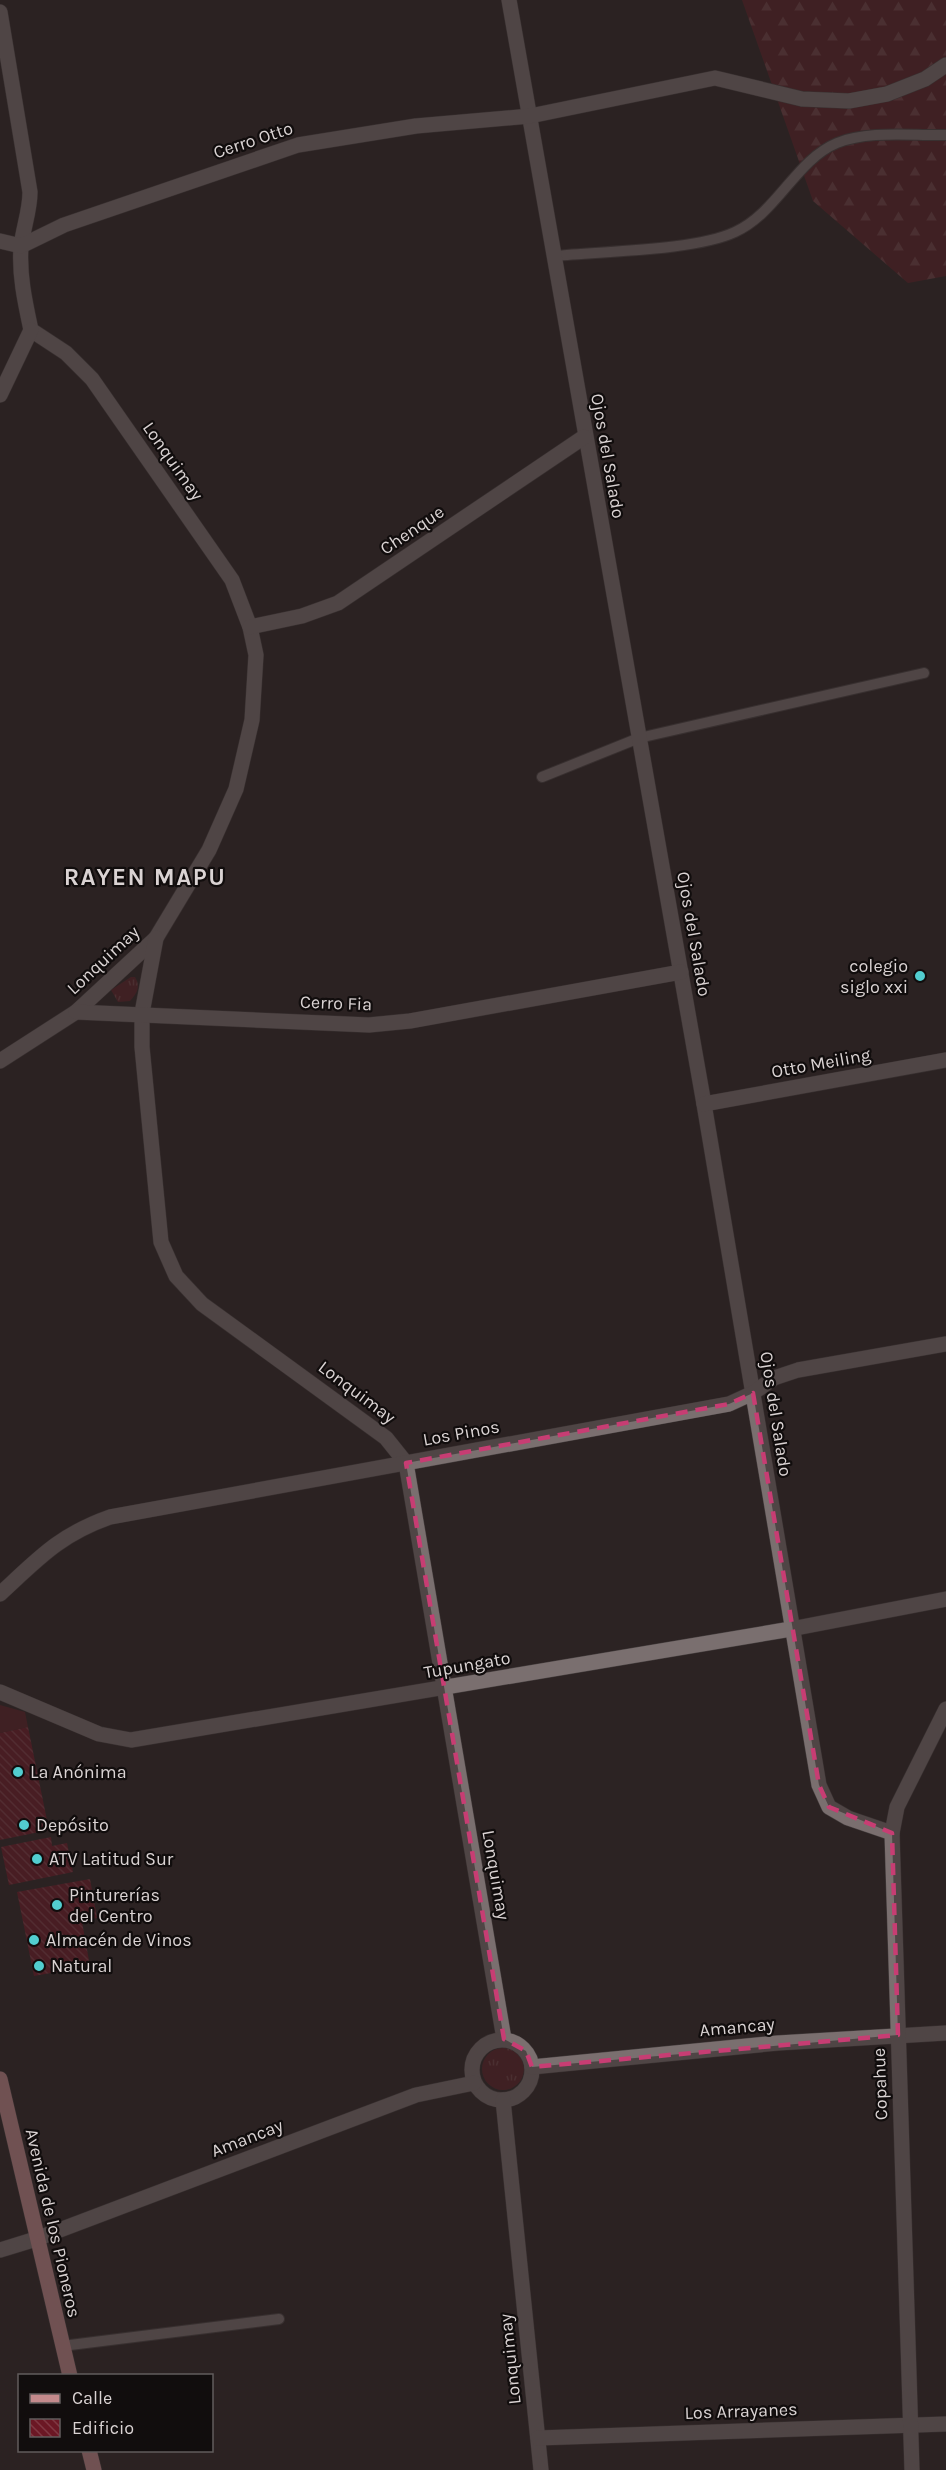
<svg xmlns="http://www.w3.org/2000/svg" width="946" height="2470" font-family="Karla,sans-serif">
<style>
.grass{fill:url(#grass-tufts)}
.forest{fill:url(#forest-firs)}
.green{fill:#581e24}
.building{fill:url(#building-back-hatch)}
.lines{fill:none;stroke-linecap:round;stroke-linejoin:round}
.lane-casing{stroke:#474040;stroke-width:12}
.street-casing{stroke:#474040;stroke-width:16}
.primary-casing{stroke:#474040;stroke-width:16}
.lane{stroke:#7a6f6f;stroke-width:10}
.street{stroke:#7a6f6f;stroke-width:15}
.primary{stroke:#c48a8c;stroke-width:15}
.marked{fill:none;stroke:#c73d73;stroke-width:4.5;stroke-dasharray:12 8;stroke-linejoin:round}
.poi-dot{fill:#52cdcf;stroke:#110d0d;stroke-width:2}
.labels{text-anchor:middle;stroke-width:4.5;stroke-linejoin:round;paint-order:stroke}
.street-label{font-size:18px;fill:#dad3d3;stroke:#110d0d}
.poi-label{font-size:18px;fill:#dad3d3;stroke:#110d0d;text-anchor:start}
.district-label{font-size:24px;font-weight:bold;letter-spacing:1.5px;fill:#dad3d3;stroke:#110d0d}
</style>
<defs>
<pattern id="grass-tufts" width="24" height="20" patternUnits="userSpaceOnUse" patternTransform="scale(1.5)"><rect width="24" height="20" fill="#581e24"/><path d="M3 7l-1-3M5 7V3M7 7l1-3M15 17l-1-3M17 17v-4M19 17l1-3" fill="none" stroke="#6f3e43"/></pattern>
<pattern id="forest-firs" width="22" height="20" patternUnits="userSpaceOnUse" patternTransform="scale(1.5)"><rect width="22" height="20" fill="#581e24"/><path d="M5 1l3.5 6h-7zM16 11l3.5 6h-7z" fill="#6f3e43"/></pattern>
<pattern id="building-back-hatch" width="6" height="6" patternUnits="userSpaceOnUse" patternTransform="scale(1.5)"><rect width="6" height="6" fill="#6b1724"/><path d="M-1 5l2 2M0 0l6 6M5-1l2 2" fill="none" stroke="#803843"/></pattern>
</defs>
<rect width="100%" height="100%" fill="#2c2323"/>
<g class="grass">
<path d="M 131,977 L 135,977 C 141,987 137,993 130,1001 L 118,1002 L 111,990 Z"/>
<circle cx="503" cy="2069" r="21"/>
</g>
<polygon class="forest" points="742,0 946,0 946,276 908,283 813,201"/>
<polygon class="green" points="0,1705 25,1712 28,1727 0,1733"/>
<g class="building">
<polygon points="28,1727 49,1830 0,1840 0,1733"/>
<polygon points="51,1837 52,1846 67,1843 73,1872 9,1885 1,1847"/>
<polygon points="90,1879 97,1918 82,1922 90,1966 34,1976 17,1892"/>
</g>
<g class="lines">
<g class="lane-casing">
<g id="lane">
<path d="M 555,256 C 602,251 694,251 735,232 C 777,213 796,160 837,143 C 869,130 912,136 946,135"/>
<polyline points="542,777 639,738 924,673"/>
<polyline points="62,2346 279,2319"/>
</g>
</g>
<g class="street-casing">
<g id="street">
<polyline points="509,0 704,1104 819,1785 829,1807 848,1818 892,1833"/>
<path d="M 0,12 L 30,192 C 30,211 23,228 21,247 C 19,275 25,302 31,330 L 66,353 L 92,379 L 232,580 L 250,627 L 256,655 L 252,720 L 236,789 L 209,850 L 156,938 L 76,1012 L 0,1061"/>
<polyline points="0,241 21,246 64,225 298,145 416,126 530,116 715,78 802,99 849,101 887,94 925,79 946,65"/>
<polyline points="0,395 31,330"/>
<polyline points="250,627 302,616 338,603 584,437"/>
<polyline points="156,938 142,1013 142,1047 161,1242 176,1276 202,1304 386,1438 406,1463 504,2039"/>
<polyline points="76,1012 369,1025 410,1021 681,972"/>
<polyline points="704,1104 946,1060"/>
<path d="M 0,1594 C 38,1559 59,1535 110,1517 L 729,1404 L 753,1393 L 774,1378 L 798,1370 L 946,1344"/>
<polyline points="0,1692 99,1734 131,1740 791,1629 946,1599"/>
<circle cx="502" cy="2070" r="30"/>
<polyline points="532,2067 778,2043 946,2033"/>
<polyline points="503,2100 541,2470"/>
<polyline points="0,2250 36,2239 416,2095 474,2083"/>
<polyline points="538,2438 946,2424"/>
<polyline points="912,2470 892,1833 897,1807 946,1709"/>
</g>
</g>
<g class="primary-casing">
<g id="primary">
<polyline points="0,2079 70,2376"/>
<polyline points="89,2450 94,2470"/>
</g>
</g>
<use href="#lane" class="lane"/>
<use href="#street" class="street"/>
<use href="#primary" class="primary"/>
</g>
<path d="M0 0H946V2470H0ZM 753,1393 L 819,1785 L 829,1807 L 892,1833 L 898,2035 L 532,2067 L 526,2051 L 504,2039 L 406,1463 L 729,1404 Z" fill="#2c2323" fill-opacity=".55" fill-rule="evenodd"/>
<path class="marked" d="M 753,1393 L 819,1785 L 829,1807 L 892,1833 L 898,2035 L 532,2067 L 526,2051 L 504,2039 L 406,1463 L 729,1404 Z"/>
<g class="poi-dot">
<circle cx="920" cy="976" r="6"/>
<circle cx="18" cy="1772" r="6"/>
<circle cx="24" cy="1825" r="6"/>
<circle cx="37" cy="1859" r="6"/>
<circle cx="57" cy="1905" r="6"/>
<circle cx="34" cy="1940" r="6"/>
<circle cx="39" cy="1966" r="6"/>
</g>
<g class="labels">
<g class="street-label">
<text transform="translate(253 140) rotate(-18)" y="6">Cerro Otto</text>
<text transform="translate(608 456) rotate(80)" y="6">Ojos del Salado</text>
<text transform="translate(173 461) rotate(55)" y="6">Lonquimay</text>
<text transform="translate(412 530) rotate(-34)" y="6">Chenque</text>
<text transform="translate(694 934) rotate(80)" y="6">Ojos del Salado</text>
<text transform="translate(103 960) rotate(-43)" y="6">Lonquimay</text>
<text transform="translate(336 1003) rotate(2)" y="6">Cerro Fia</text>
<text transform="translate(821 1063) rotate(-10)" y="6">Otto Meiling</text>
<text transform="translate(357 1392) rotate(37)" y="6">Lonquimay</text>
<text transform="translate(776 1414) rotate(81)" y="6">Ojos del Salado</text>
<text transform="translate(461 1433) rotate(-10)" y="6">Los Pinos</text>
<text transform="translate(467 1665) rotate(-10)" y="6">Tupungato</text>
<text transform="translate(496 1875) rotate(80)" y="6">Lonquimay</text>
<text transform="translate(737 2027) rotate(-5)" y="6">Amancay</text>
<text transform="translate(880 2084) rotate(-92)" y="6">Copahue</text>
<text transform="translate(247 2138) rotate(-21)" y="6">Amancay</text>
<text transform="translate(53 2223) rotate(77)" y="6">Avenida de los Pioneros</text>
<text transform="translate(510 2359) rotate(-96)" y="6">Lonquimay</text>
<text transform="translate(741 2411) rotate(-2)" y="6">Los Arrayanes</text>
</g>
<g class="poi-label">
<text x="908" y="972" text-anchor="end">colegio<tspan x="908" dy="21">siglo xxi</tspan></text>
<text x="30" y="1778">La Anónima</text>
<text x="36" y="1831">Depósito</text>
<text x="49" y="1865">ATV Latitud Sur</text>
<text x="69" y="1901">Pinturerías<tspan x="69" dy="21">del Centro</tspan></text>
<text x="46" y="1946">Almacén de Vinos</text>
<text x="51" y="1972">Natural</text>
</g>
<g class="district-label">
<text x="145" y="885">RAYEN MAPU</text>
</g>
</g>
<rect x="18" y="2374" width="195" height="78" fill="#110d0d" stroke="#615c5c" stroke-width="1.5"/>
<rect x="30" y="2394" width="30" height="9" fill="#c48a8c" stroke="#615c5c" stroke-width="1.5"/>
<text x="72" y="2404" font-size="18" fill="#dad3d3">Calle</text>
<rect x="30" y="2419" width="30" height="18" fill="url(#building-back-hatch)" stroke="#615c5c" stroke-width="1.5"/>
<text x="72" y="2434" font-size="18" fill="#dad3d3">Edificio</text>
</svg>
